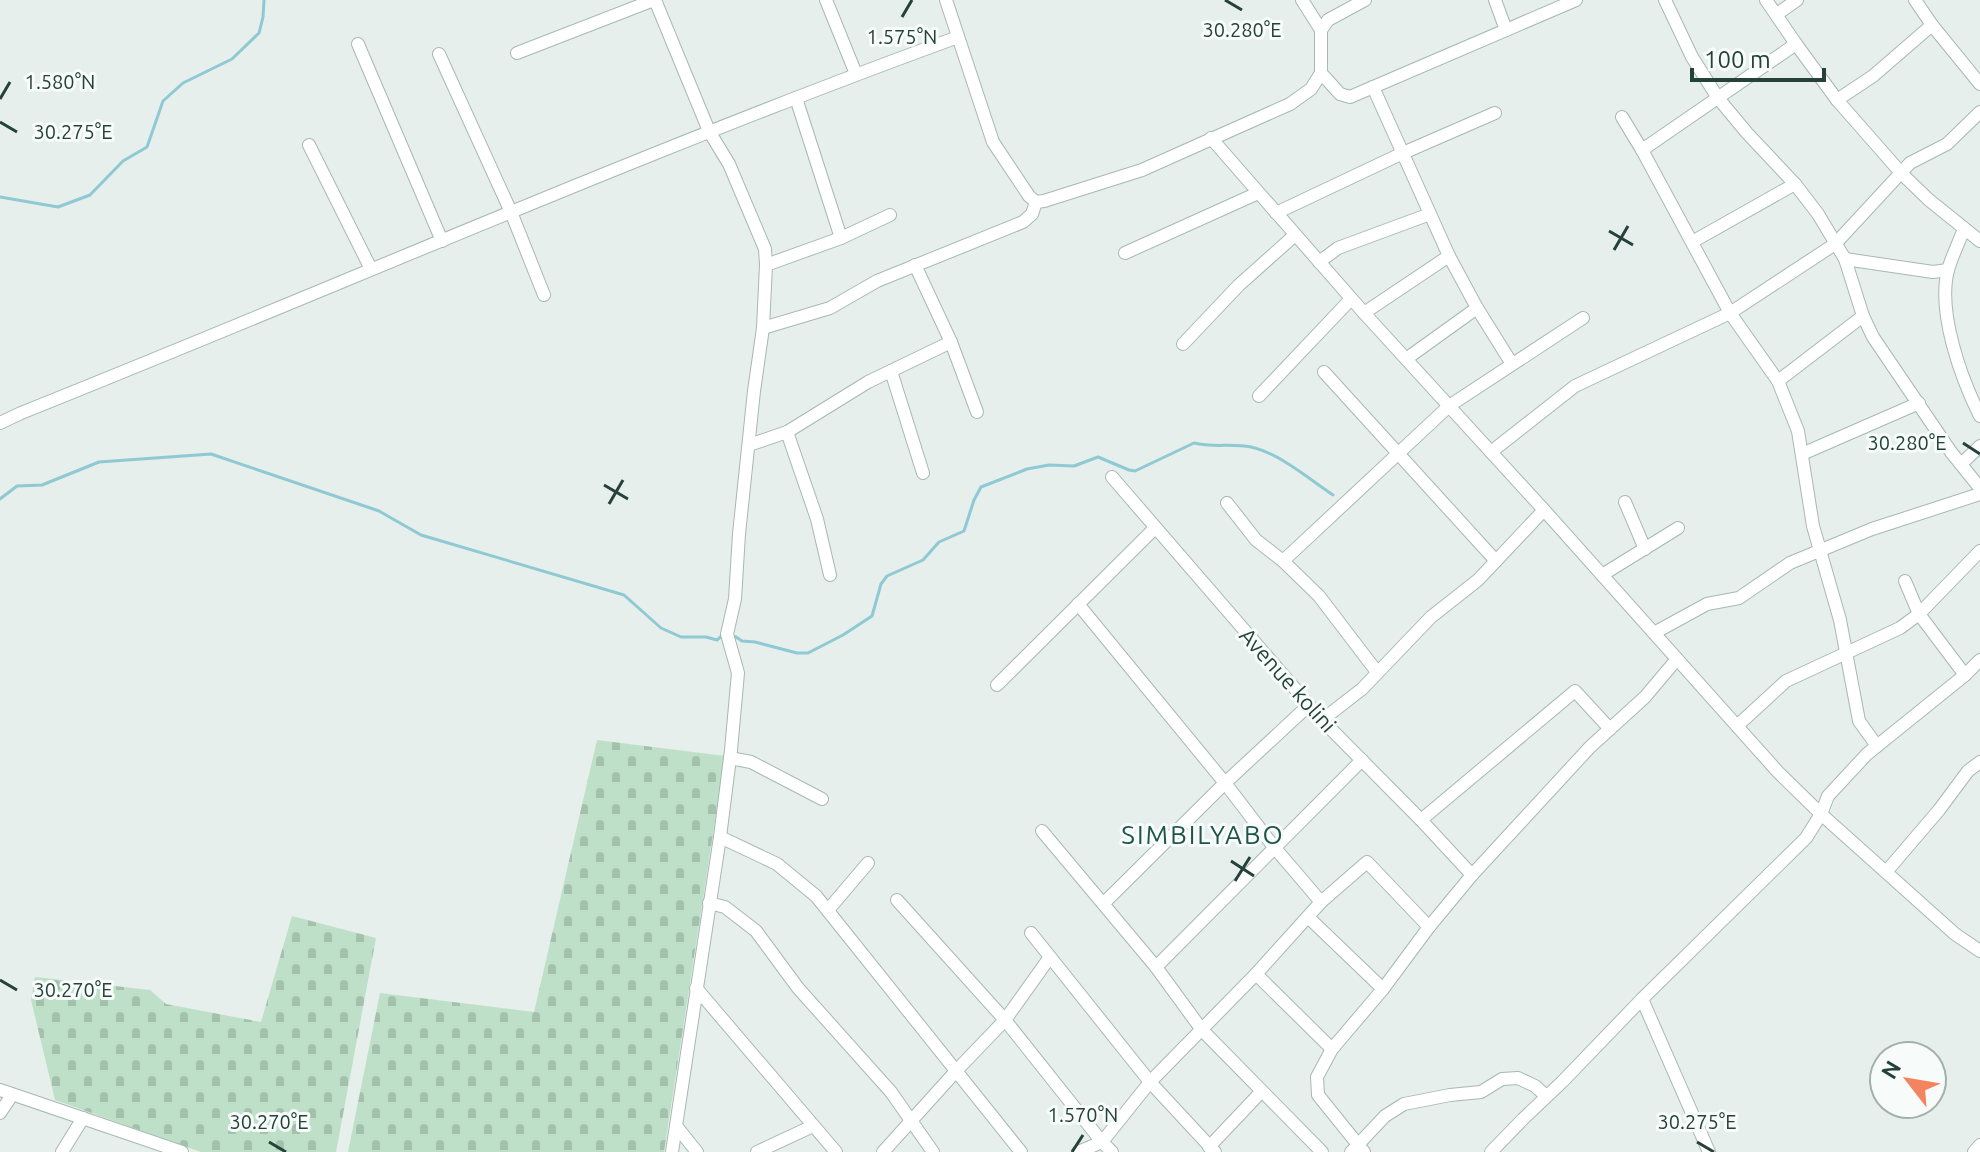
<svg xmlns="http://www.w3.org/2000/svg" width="1980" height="1152" font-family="Ubuntu,sans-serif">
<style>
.cemetery{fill:url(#cemetery-stones)}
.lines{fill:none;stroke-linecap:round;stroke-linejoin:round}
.stream{stroke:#8ec9d4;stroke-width:3}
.minor-casing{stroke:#a8b8b2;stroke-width:14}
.minor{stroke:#fff;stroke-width:12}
.ticks{fill:none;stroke:#24423a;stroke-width:3}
.labels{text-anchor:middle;stroke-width:6;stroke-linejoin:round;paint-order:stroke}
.street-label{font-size:22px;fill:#24423a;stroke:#f7fbf9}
.quarter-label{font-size:26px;letter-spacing:2px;fill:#1f5548;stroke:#f7fbf9}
.ticks-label{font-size:20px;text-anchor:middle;fill:#24423a;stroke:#f7fbf9;stroke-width:6;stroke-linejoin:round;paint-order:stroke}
</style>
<defs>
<pattern id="cemetery-stones" width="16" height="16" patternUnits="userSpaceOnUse" patternTransform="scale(2)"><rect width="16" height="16" fill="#bfe0c8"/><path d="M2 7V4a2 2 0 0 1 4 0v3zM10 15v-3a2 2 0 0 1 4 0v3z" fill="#a4c1ad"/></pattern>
</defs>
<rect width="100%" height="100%" fill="#e6efeb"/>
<g class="cemetery">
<polygon points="597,740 725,756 664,1152 348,1152 380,993 534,1012"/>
<polygon points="292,916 376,938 336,1152 201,1152 55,1100 31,1000 35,977 150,990 166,1004 261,1022"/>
</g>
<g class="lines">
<g class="stream">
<polyline points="0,197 58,207 90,195 123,161 147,147 163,101 183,83 232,59 259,33 263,17 264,0"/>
<polyline points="0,499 17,486 42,485 99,462 211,454 379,511 421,535 624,595 661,628 681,637 706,637 717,640 724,634"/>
<path d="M 731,636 L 736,637 L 742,641 L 755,642 L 797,653 L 808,653 L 843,635 L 872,616 L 881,584 L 887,576 L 923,560 L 939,542 L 964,531 L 974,500 L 981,487 L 1027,469 L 1049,465 L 1074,466 L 1098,457 L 1129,470 L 1135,471 L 1194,443 C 1213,448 1232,443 1251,447 C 1279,453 1309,479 1333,495"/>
</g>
<g class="minor-casing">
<g id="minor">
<polyline points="655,0 709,131 729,164 765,249 766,265 763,328 754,391 739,534 735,599 727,634 738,673 731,750 720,837 672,1152"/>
<polyline points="826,0 856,74"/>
<polyline points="946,0 993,142 1029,196 1036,202"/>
<polyline points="1302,0 1321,30"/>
<polyline points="1495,0 1506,30"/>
<polyline points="1665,0 1692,57 1718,98 1747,133 1795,184 1818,214 1845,259 1863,316 1873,337 1951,452 1980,488"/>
<polyline points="1766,0 1796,44 1837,100 1902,174 1929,200 1980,241"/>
<polyline points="1915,0 1932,25 1980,84"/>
<polyline points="1777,14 1797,0"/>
<polyline points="358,44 442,241"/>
<polyline points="517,53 654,0"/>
<polyline points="439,54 511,212 544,295"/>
<polyline points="1321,73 1340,94 1350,97 1576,0"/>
<polyline points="1373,87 1449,256 1477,308 1512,364"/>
<polyline points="796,98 841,238"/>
<polyline points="1837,100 1873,76 1932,25"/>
<polyline points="1622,117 1642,150 1730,313 1778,381 1798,431 1813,526 1840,620 1859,721 1877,746"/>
<polyline points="1211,138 1364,313 1544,510 1778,772 1821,814 1955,934 1980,951"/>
<polyline points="309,145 371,269"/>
<polyline points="1642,150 1796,44"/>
<polyline points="1036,202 1044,201 1142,170 1290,104 1311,89 1321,73 1321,30 1328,20 1365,0"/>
<polyline points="1276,213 1403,153 1495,113"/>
<path d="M 1964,229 C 1959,242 1952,256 1948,270 C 1937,312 1961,378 1980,416"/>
<polyline points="1692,242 1795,184"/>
<polyline points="1125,253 1258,193"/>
<polyline points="1845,259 1933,272 1948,270"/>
<polyline points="1319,262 1338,248 1430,214"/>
<polyline points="766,265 841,238 890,215"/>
<polyline points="915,265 951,342 977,412"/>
<polyline points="1364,313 1449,256"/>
<polyline points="763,328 830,308 877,281 1023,222 1032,214 1036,202"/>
<polyline points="1183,344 1239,285 1295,235"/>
<polyline points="1406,359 1477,308"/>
<polyline points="891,371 923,473"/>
<polyline points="1324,372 1496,561"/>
<polyline points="1778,381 1863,316"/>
<polyline points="1259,396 1351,299"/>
<path d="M 0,423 L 21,413 C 334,288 642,152 958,37"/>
<polyline points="787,432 817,519 830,575"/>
<polyline points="749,445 787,432 868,382 951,342"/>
<polyline points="1491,452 1575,386 1730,313 1835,244 1910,163 1947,144 1980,112"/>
<polyline points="1802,454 1919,403"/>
<polyline points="1961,464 1980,446"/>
<polyline points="1112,477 1322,720 1421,820 1472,875"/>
<polyline points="1625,502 1645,549"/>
<polyline points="1227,503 1256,540 1283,561 1319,596 1377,672"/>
<polyline points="1283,561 1449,406 1583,318"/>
<polyline points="1602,575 1678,528"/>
<polyline points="1905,581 1919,614 1965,675"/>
<polyline points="1078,604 1225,783 1274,847 1321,902"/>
<polyline points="1654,633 1707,604 1739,598 1790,563 1872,529 1980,494"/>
<polyline points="997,685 1155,528"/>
<polyline points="1322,720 1362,689 1431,617 1478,580 1544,510"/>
<polyline points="1737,726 1786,681 1900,628 1919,614 1980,551"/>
<polyline points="730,758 751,762 822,799"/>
<polyline points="1421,820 1575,691 1610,729"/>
<polyline points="1042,831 1156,967 1202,1030 1322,1152"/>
<polyline points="720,837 777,864 816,896 1021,1152"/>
<polyline points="1886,872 1939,810 1968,771 1980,762"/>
<polyline points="897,900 1005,1020 1102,1142 1112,1152"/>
<polyline points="709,903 725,907 756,931 798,988 891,1092 933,1152"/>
<polyline points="1104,903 1225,783 1309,705"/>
<polyline points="828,910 868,863"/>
<polyline points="1308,917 1383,989"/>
<polyline points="1031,933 1150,1082 1215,1152"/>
<polyline points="1156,967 1362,760"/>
<polyline points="1256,974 1332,1049"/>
<polyline points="696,988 836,1152"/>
<polyline points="1642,999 1709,1152"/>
<polyline points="0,1090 182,1152"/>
<polyline points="0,1113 12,1095"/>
<polyline points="677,1127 697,1152"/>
<polyline points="1209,1147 1261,1092"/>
<polyline points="62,1152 83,1118"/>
<polyline points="757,1152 813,1126"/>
<polyline points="883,1152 957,1070 1005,1020 1050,957"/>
<polyline points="1078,1152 1102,1142 1150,1082 1256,974 1321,902 1367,862 1429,927"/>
<polyline points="1351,1152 1385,1116 1404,1104 1450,1095 1481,1092 1502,1079 1518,1078 1535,1086 1546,1096"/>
<polyline points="1364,1152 1318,1095 1317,1077 1332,1049 1383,989 1429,927 1472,875 1590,747 1645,697 1677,659"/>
<polyline points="1491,1152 1523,1119 1562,1082 1642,999 1806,838 1821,814 1828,796 1867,754 1965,675 1980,660"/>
<polyline points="1974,1152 1980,1145"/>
</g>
</g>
<use href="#minor" class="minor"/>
</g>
<path class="ticks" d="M 1225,0 L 1242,10M 902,17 L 912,0M 0,99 L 10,82M 0,122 L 17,132M 1609,231 L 1633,245M 1614,250 L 1628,226M 1963,443 L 1980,454M 604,485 L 628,499M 609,504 L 623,480M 1231,861 L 1254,876M 1235,881 L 1250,857M 0,980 L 17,990M 269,1142 L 286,1152M 1697,1142 L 1714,1152M 1072,1152 L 1083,1135"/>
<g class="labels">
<g class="street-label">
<text transform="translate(1288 680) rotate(48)" y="8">Avenue kolini</text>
</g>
<g class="quarter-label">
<text x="1203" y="844">SIMBILYABO</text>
</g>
</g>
<g class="ticks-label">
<text x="1242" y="37">30.280°E</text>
<text x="902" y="44">1.575°N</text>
<text x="60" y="89">1.580°N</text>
<text x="73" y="139">30.275°E</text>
<text x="1907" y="450">30.280°E</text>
<text x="73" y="997">30.270°E</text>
<text x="1083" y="1122">1.570°N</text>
<text x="269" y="1129">30.270°E</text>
<text x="1697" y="1129">30.275°E</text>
</g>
<g transform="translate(1908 1080) rotate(301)"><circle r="38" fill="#f7fbf9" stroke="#a3b1ad" stroke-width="2"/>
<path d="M0-6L14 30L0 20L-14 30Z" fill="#f4845f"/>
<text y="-12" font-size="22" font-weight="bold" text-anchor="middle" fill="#24423a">N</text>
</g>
<path d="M1692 68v12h132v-12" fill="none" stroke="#24423a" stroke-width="4"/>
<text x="1704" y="68" font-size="24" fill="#24423a" stroke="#f7fbf9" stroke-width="6" paint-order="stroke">100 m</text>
</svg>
